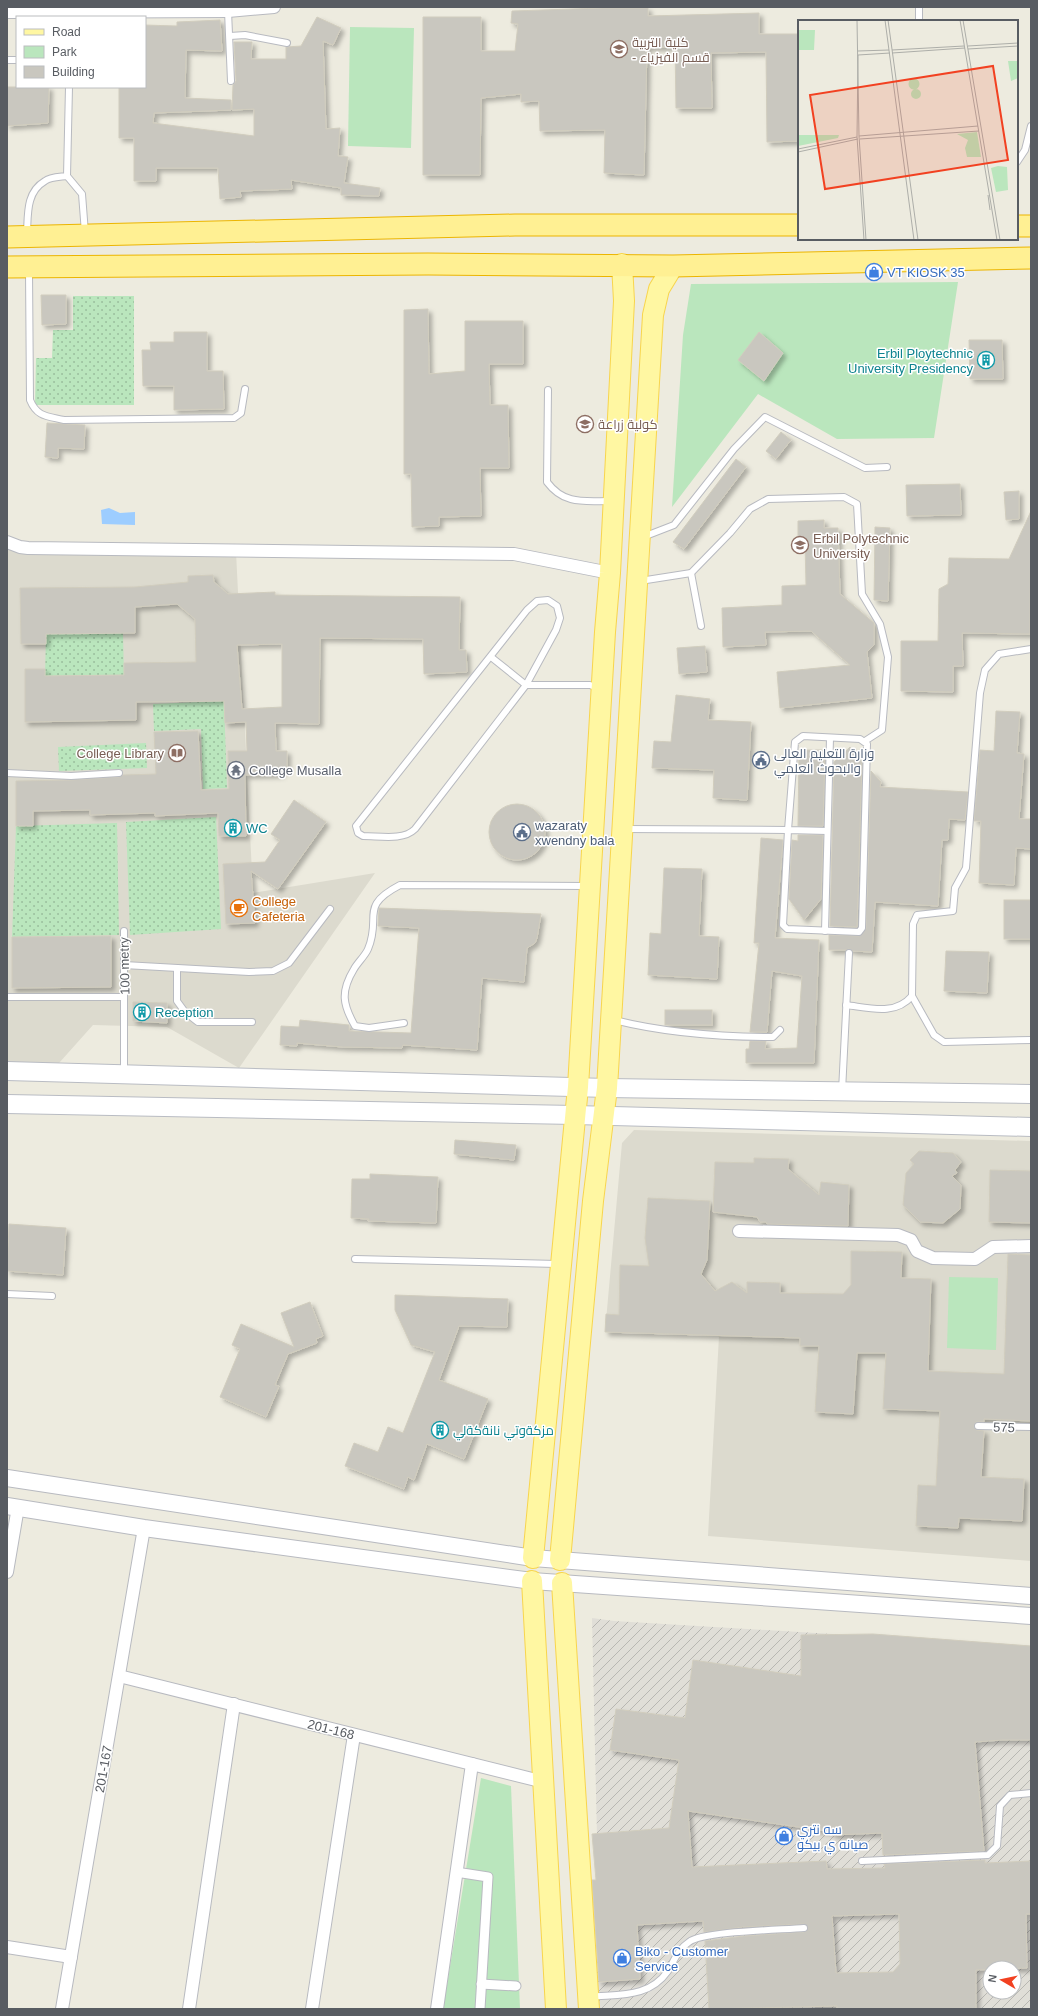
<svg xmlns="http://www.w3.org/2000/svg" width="1038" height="2016" font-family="Arial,Cairo,sans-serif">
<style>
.industrial{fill:url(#industrial-furrows);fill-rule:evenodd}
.education{fill:#dcdace}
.grass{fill:url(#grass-dots)}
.green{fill:#bae6bd}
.water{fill:#9dcdff}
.building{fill:#c9c7bf;stroke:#d1cdbe;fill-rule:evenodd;filter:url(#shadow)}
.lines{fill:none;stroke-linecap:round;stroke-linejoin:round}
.service-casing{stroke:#b8bac0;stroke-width:8}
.pedestrian-casing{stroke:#b8bac0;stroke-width:11}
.minor-casing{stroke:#b8bac0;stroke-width:14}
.tertiary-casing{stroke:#b8bac0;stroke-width:18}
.secondary-casing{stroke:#b9bcc3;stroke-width:20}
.primary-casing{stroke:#f8d54d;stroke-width:22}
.trunk-casing{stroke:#ecb500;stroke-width:23}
.service{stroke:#fff;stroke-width:6}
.pedestrian{stroke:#fff;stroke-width:9}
.minor{stroke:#fff;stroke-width:12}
.tertiary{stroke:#fff;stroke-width:16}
.secondary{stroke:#fff;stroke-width:18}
.primary{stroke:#fff7a2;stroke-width:20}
.trunk{stroke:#fff093;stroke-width:21}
.labels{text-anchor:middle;stroke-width:3;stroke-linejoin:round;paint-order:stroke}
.education-label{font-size:13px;fill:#785e54;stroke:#fff;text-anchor:start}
.shop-label{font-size:13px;fill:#366cbe;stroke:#fff;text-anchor:start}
.culture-label{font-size:13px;fill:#0d838f;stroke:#fff;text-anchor:start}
.service-label{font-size:13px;fill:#4e5e75;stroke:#fff;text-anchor:start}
.worship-label{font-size:13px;fill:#5b616d;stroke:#fff;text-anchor:start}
.food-label{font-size:13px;fill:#c56008;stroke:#fff;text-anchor:start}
.street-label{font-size:13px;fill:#585c62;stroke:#fff}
.inset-road{fill:none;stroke:#adaea9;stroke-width:1}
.view{fill:#f24121;fill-opacity:0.15;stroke:#f24121;stroke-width:2}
.inset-edge{fill:none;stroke:#585c62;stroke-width:2}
</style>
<defs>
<pattern id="industrial-furrows" width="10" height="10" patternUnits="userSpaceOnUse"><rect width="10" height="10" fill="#e0ded7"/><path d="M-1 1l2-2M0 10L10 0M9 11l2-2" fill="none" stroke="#b8b7b2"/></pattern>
<pattern id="grass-dots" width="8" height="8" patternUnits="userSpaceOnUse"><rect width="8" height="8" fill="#bae6bd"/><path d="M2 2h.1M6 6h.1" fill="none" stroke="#9abe9d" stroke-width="1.8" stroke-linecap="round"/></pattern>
<filter id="shadow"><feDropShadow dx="3.5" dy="3.5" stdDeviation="2" flood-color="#0004"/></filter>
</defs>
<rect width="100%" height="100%" fill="#edebdf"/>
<path class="industrial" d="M 592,1618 L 614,1621 L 1031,1646 L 1031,2009 L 596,2009 L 598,1880 ZM 990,1968 L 1014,1968 L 1014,1992 L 990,1992 Z"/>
<g class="education">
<polygon points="7,549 236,552 253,893 375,873 239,1068 167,1027 93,1025 51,1072 7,1071"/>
<polygon points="634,1130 1031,1141 1031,1561 708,1536 719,1336 605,1332 622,1143"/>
</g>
<g class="grass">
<polygon points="73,296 134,296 134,405 35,405 36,358 52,358 53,330 73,330"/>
<polygon points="123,633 124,675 45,676 46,634"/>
<polygon points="224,701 227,788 203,789 201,729 154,731 153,704"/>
<polygon points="146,743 147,768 59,771 58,747"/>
<polygon points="216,817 221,929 130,935 126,822"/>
<polygon points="117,823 119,935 12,937 16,826"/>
</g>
<g class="green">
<polygon points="350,27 414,28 411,148 348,146"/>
<polygon points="958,282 934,438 837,439 758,394 672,507 683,335 691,284"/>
<polygon points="949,1277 998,1278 996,1350 947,1348"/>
<polygon points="481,1778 511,1786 520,2009 443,2009"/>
</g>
<polygon class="water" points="109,508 120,513 135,512 135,525 102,524 101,510"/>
<g class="building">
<polygon points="602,8 648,8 648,16 759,13 759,34 799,34 799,141 767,142 766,52 711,53 712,108 676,108 675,47 647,47 644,175 604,173 605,130 540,131 539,101 521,102 521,94 481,98 480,175 423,175 423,17 481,17 481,51 515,51 518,24 511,23 512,11"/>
<polygon points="317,17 341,28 333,45 323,41 326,129 340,128 338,156 348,157 344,183 380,188 379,196 341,195 341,188 291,180 292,189 240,191 241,197 220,199 218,168 156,168 156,181 134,181 134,138 119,138 119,87 145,87 145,25 177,26 177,22 220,20 222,51 186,50 185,98 231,100 231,110 154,113 153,123 254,136 254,109 232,110 233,85 236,81 234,42 252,42 251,59 286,59 286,47 301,46"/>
<polygon points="7,87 49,87 48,123 7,126"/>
<polygon points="41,295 66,295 66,324 42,325"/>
<polygon points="428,309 429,374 465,371 465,321 523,321 523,364 489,364 490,405 508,405 509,468 480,468 481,516 439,517 439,526 412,527 411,474 404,474 404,310"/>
<polygon points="174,332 207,332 207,371 223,371 224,409 174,410 174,386 143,386 142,350 151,350 150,342 174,342"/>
<polygon points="759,332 783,353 764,381 738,360"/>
<polygon points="969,340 1002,340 1003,379 970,379"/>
<polygon points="47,423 85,425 84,449 58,448 58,458 45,457"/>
<polygon points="781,432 791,440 776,459 766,451"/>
<polygon points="736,459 746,467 684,549 673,542"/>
<polygon points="960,484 961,515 907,516 906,485"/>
<polygon points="1019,491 1019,519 1006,520 1004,492"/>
<polygon points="1031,511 1030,634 962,633 963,666 953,666 953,692 901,691 901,641 938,641 939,589 948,584 949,558 1009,559"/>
<polygon points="824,520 824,528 838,528 840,594 874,623 874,645 867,652 872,698 780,708 777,672 850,665 811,631 765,632 766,645 723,647 722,608 782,605 782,586 806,585 805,544 798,544 798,521"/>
<polygon points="875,527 890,528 888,601 874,600"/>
<path d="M 213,575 L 214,582 L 228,594 L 275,592 L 275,595 L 460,597 L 459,650 L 466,650 L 467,672 L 424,674 L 423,639 L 320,638 L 319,724 L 275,723 L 276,751 L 287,751 L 287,769 L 280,770 L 281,774 L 245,775 L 246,836 L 219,836 L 218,813 L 155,816 L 155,813 L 90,815 L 90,810 L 33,811 L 33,826 L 16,826 L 16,781 L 71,780 L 119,777 L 123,775 L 156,774 L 154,732 L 198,731 L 201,790 L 229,789 L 228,751 L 247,751 L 246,722 L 225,723 L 224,701 L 136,702 L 136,720 L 25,722 L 25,669 L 45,669 L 45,676 L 124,675 L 124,663 L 196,662 L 195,619 L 177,604 L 135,607 L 135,633 L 46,634 L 46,644 L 21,644 L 20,588 L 135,587 L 188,582 L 188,576 ZM 282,644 L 282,707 L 242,709 L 237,645 Z"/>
<polygon points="705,646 707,672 679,674 677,648"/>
<polygon points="676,695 710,699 708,720 751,722 747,800 713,798 714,770 652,768 654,741 671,742"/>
<polygon points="996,711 1020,712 1017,753 1024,754 1019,819 1031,819 1031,849 1016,848 1014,885 979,883 981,821 974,821 980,750 994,751"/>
<polygon points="850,747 862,761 857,927 830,926 834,762"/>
<polygon points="799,750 825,750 823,826 798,826"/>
<polygon points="871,771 881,782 880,787 968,792 965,820 949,819 948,840 942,840 938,906 875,902 872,952 853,951 849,949 845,950 829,950 829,935 859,936 866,929"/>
<polygon points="294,800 326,822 278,889 251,871 255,923 226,924 223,864 265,862 280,840 271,834"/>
<circle cx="517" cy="832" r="28"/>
<polygon points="798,835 823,835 821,899 804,920 789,899 792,840 798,841"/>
<polygon points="761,838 783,840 775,938 819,940 814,1063 746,1063 746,1049 749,1049 750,1041 766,1041 765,1049 797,1048 802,976 772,971 767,1032 750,1032 759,943 754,943"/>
<polygon points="664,868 702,869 699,936 719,937 717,979 648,975 650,933 661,934"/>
<rect x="1004" y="900" width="27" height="39"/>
<polygon points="379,908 541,914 537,938 535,943 527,948 524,982 482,978 477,1050 403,1045 402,1048 343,1047 297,1043 297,1046 280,1045 281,1026 299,1027 300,1020 349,1025 349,1031 411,1033 419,928 378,926"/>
<polygon points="111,936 111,987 12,988 12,937"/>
<polygon points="946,951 989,952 987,993 944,991"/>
<polygon points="133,1002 167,1003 167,1023 133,1021"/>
<rect x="665" y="1010" width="47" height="15"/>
<polygon points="455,1140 516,1145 514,1160 454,1154"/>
<polygon points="919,1151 953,1153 961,1162 955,1170 957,1173 952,1176 961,1185 960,1209 943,1223 920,1222 903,1205 906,1173 914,1164 910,1160"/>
<polygon points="754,1158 789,1159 788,1169 819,1195 821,1182 849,1185 848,1226 767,1224 766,1222 760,1222 757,1217 713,1212 715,1162 754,1163"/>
<polygon points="990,1170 1031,1171 1031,1223 989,1222"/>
<polygon points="370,1174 438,1177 436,1223 368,1221 369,1219 351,1218 352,1179 370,1179"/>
<polygon points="648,1198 710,1201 707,1260 701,1274 715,1291 732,1282 747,1293 747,1282 780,1283 780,1293 843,1294 851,1285 851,1251 902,1252 901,1278 931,1279 928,1371 1004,1374 1008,1254 1031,1255 1031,1421 984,1419 984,1422 976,1422 974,1426 976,1430 984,1431 981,1477 1024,1479 1022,1521 959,1518 958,1528 916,1526 918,1485 936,1486 940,1411 883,1409 886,1353 857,1353 853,1414 815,1412 819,1346 800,1346 800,1338 605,1332 606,1314 619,1315 620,1265 649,1266 645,1238"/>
<polygon points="9,1224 66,1228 63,1275 7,1271"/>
<polygon points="395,1295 508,1299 507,1327 459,1326 439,1380 488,1399 464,1459 427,1444 414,1480 408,1477 404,1489 345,1466 354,1443 378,1452 388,1427 403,1433 435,1352 411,1345 395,1310"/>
<polygon points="310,1302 323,1336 316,1339 317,1343 288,1354 275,1385 279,1386 266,1417 220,1397 240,1349 232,1345 241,1324 294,1347 281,1313"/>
<path d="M 873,1634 L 1031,1646 L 1031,1740 L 1002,1740 L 975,1742 L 984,1851 L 883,1855 L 882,1833 L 833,1835 L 833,1832 L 688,1811 L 692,1867 L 826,1861 L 827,1869 L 885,1868 L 884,1864 L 985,1860 L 985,1863 L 1031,1861 L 1031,1914 L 1026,1914 L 1027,1968 L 976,1970 L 976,2009 L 837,2009 L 837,2006 L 709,2009 L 705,1941 L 744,1936 L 804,1932 L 808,1928 L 804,1924 L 743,1927 L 704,1932 L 703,1921 L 637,1925 L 640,1979 L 599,1982 L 592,1880 L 596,1880 L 592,1834 L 669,1828 L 679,1760 L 610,1750 L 616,1709 L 685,1718 L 693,1660 L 801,1676 L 801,1635 ZM 899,1914 L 900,1964 L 893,1972 L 836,1973 L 832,1916 Z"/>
</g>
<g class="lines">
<g class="service-casing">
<g id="service">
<polyline points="228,11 231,81"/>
<polyline points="919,21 919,7"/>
<polyline points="230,36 245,35 287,43"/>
<polyline points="7,60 17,60"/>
<polyline points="1017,162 1025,150 1031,126"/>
<polyline points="67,176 82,194 85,233"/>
<path d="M 27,233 C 28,214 26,192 45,181 C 50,177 60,177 67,176 L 69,87"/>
<path d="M 29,271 L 30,400 C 37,417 47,416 64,420 L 234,418 L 241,413 L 245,389"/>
<path d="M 548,390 L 547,482 C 564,505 584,501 610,501"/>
<polyline points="643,537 674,525 734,449 765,417 865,468 887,467"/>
<polyline points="691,573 701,626"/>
<polyline points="640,581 691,573 730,533 750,509 768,499 844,497 857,504 862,594 880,624 888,657 882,730 865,741"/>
<path d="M 548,600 L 557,606 L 560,618 L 556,630 L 526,685 L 415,829 C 403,841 380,836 363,836 L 358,833 L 356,826 L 527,610 L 537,601 Z"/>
<polyline points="491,657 526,685 590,685 598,688"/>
<polyline points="7,773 71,776 119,773"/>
<polyline points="625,829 788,830 795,742 803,736 860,739 867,744 862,928 859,932 787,929 783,925 788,830 827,831"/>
<polyline points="124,931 124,1072"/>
<polyline points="825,931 830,738"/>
<polyline points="124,965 249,972 273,971 289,963 330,909"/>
<polyline points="177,968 177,1001 185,1012 198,1022 252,1022"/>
<polyline points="912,996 934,1035 944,1042 1031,1040"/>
<polyline points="7,997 124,997"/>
<path d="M 846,1005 C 870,1008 895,1016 912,996 L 913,924 L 917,915 L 953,911 L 955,888 L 966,868 L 980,693 L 985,670 L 999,654 L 1031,649"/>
<path d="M 614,1020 C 666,1033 720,1037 773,1037 L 780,1030"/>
<path d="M 404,1023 L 369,1028 L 355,1026 C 343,1005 340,992 354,969 C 358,962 365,956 368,949 C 382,916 358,907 400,885 L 586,886"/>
<polyline points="842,1091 849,953"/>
<polyline points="355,1259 557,1264"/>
<polyline points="7,1294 52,1296"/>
<polyline points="978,1426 1031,1427"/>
<polyline points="862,1861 988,1855 997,1846 1000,1806 1010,1795 1031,1793"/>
<path d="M 590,1997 C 620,1994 649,1998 668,1971 C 674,1961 678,1949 689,1942 C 703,1931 782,1930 804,1928"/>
</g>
</g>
<g class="pedestrian-casing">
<g id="pedestrian">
<polyline points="456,1872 488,1877 480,2009"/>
<polyline points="481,1984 516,1986"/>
</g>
</g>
<g class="minor-casing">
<g id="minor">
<polyline points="7,12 228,11 274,7"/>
<polyline points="7,542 20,547 28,548 514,554 610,573"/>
<polyline points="739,1231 898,1235 911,1240 917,1251 933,1258 975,1259 993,1247 1031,1246"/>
<polyline points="7,1572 18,1507"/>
<polyline points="119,1676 544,1782"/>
<polyline points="7,1947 71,1957"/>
<polyline points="62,2009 144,1528"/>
<polyline points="189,2009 234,1704"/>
<polyline points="312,2009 354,1735"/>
<polyline points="437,2009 472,1764"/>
</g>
</g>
<g class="tertiary-casing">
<g id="tertiary">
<polyline points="7,1478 533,1558 1031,1596"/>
<polyline points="7,1506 144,1528 532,1581 1031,1616"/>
</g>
</g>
<g class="secondary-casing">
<g id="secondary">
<polyline points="7,1071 607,1088 1031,1094"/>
<polyline points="7,1104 575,1115 1031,1127"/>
</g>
</g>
<g class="primary-casing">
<g id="primary">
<polyline points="533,1558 578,1087 605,632 610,573 624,301 622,264"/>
<polyline points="560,1560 593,1201 607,1088 653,315 659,289 673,266"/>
<polyline points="532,1581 556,2009"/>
<polyline points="562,1583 589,2009"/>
</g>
</g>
<g class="trunk-casing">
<g id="trunk">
<polyline points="1017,226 1031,226"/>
<polyline points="7,237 515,225 799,225"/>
<polyline points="7,267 428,264 673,266 1031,258"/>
</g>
</g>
<use href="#service" class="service"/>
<use href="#pedestrian" class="pedestrian"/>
<use href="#minor" class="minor"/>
<use href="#tertiary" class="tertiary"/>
<use href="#secondary" class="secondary"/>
<use href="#primary" class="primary"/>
<use href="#trunk" class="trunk"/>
</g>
<defs>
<g id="university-ring" transform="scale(0.9)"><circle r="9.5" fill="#fff" stroke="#8d6e63" stroke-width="1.5"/><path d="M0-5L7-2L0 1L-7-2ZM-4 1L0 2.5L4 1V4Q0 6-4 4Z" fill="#8d6e63"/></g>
<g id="shop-ring" transform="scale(0.9)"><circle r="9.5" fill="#fff" stroke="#3f7fe0" stroke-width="1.5"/><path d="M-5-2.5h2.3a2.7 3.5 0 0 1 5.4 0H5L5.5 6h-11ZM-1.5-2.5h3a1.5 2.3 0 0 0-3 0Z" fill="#3f7fe0"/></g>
<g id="building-ring" transform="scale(0.9)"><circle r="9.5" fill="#fff" stroke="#0f9aa8" stroke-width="1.5"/><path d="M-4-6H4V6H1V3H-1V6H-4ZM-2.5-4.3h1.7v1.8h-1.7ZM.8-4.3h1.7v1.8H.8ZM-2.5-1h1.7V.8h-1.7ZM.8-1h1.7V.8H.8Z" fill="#0f9aa8"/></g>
<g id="library-ring" transform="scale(0.9)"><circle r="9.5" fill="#fff" stroke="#8d6e63" stroke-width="1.5"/><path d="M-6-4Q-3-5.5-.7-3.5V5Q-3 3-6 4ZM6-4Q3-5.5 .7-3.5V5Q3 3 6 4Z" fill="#8d6e63"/></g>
<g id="civic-ring" transform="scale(0.9)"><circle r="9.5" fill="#fff" stroke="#5c6f8a" stroke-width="1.5"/><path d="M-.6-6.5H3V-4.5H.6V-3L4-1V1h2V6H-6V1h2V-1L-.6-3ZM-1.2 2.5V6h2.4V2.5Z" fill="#5c6f8a"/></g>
<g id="temple-ring" transform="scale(0.9)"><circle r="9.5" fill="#fff" stroke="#6b7280" stroke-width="1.5"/><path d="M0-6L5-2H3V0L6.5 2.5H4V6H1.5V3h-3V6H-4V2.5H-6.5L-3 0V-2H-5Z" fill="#6b7280"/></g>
<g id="cafe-ring" transform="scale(0.9)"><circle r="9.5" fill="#fff" stroke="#e8710a" stroke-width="1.5"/><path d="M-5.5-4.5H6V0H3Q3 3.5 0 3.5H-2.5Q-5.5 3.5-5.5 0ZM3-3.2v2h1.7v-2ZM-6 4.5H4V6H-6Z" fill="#e8710a"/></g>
</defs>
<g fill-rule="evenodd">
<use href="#university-ring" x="619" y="49"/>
<use href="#shop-ring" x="874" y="272"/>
<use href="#building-ring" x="986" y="360"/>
<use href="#university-ring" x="585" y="424"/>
<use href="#university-ring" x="800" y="545"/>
<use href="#library-ring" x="177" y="753"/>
<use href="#civic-ring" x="761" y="760"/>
<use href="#temple-ring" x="236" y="770"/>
<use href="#building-ring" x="233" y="828"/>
<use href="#civic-ring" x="522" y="832"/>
<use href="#cafe-ring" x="239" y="908"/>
<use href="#building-ring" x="142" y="1012"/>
<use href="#building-ring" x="440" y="1430"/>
<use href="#shop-ring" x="784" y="1836"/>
<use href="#shop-ring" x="622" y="1958"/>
</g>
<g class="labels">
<g class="education-label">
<text x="632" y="47">كلية التربية<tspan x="632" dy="15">- قسم الفيزياء</tspan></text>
<text x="598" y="429">كولية زراعة</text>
<text x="813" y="543">Erbil Polytechnic<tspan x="813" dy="15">University</tspan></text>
<text x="164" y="758" text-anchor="end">College Library</text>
</g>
<g class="shop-label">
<text x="887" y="277">VT KIOSK 35</text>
<text x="797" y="1834">سه نتري<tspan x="797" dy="15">صيانه ي بيكو</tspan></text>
<text x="635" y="1956">Biko - Customer<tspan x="635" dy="15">Service</tspan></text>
</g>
<g class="culture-label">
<text x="973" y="358" text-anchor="end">Erbil Ploytechnic<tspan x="973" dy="15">University Presidency</tspan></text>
<text x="246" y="833">WC</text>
<text x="155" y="1017">Reception</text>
<text x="453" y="1435">مزكةوتي نانةكةلي</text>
</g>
<g class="service-label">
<text x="774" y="758">وزارة التعليم العالى<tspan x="774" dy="15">والبحوث العلمي</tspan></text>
<text x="535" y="830">wazaraty<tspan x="535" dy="15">xwendny bala</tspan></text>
</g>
<g class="worship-label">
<text x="249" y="775">College Musalla</text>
</g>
<g class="food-label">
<text x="252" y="906">College<tspan x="252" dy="15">Cafeteria</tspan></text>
</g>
<g class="street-label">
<text transform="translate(124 966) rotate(-91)" y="5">100 metry</text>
<text transform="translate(1004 1427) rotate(2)" y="5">575</text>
<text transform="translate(331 1729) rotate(14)" y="5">201-168</text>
<text transform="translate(103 1769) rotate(-80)" y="5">201-167</text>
</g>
</g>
<g transform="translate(798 20)">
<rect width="220" height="220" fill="#edebdf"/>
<path d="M 0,10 L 17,10 L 16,30 L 0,30 ZM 210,41 L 220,41 L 220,58 L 213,61 ZM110.5 64a5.5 5.5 0 1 1 11 0a5.5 5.5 0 1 1-11 0ZM113 74a5 5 0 1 1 10 0a5 5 0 1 1-10 0Z" fill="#bae6bd"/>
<path d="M 179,112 L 183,137 L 169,137 L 167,128 L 170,120 L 159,114 ZM 0,115 L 41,115 L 40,118 L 0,126 ZM 200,146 L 209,147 L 210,170 L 198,172 L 193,148 Z" fill="#bae6bd"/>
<path class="inset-road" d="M 59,0 L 61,116 L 68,220M 87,0 L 116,220M 90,0 L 120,220M 162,0 L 199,220M 165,0 L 202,220M 170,26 L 220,23M 170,29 L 220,26M 94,30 L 166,26M 60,31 L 91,30M 94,33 L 167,28M 60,35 L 59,117 L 66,220M 60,35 L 92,33M 61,116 L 180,106M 62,119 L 181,111M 0,129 L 59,117M 0,132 L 60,119M 190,175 L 192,190"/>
<path class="view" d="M 195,46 L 210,140 L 27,169 L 12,75 Z"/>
<rect width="220" height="220" class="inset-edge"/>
</g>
<rect width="1038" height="2016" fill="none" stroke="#585c62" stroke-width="16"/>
<rect x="16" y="16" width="130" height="72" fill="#ffffff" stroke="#bcbec0"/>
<rect x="24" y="29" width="20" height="6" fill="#fff7a2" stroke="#bcbec0"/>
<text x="52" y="36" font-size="12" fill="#585c62">Road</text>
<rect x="24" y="46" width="20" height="12" fill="#bae6bd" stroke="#bcbec0"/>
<text x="52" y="56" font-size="12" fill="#585c62">Park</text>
<rect x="24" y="66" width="20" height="12" fill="#c9c7bf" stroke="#bcbec0"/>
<text x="52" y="76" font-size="12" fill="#585c62">Building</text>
<g transform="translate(1002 1980) rotate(279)"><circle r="19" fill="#ffffff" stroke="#bcbec0"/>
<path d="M0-3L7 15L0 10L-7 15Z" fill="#f24121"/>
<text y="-6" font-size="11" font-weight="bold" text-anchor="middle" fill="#585c62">N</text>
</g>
</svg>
